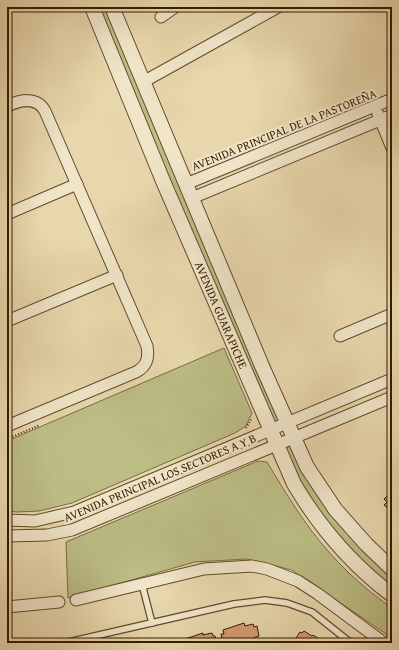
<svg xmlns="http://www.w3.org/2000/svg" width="399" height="650" font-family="'Gentium Book Plus',serif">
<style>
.green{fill:#bcbd85;stroke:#786c42}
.building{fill:#d49971;stroke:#341b00}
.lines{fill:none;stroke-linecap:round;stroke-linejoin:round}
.service-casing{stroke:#614a2b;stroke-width:8}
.minor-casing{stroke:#614a2b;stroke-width:13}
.tertiary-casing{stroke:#614a2b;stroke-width:16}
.path{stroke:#341b00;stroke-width:2;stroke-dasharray:1 2;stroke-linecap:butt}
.service{stroke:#f0e5c9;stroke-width:5.5}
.minor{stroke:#f0e5c9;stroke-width:11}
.tertiary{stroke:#f0e5c9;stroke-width:14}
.labels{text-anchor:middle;stroke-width:4;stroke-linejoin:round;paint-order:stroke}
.street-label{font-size:12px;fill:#341b00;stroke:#f0e5c9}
</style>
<rect width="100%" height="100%" fill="#e8d7ac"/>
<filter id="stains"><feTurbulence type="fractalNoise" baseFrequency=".005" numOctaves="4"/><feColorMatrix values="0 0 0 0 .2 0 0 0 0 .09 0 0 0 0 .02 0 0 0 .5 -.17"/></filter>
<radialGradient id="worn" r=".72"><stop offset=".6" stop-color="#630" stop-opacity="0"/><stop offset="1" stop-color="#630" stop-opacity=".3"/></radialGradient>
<g class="green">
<polygon points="92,7 112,7 287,422 269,429"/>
<polygon points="224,348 252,413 246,426 235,433 72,503 39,511 16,512 7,510 7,441"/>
<polygon points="293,437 307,467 392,569 392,595 351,559 279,453"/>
<path d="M 258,461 L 267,462 C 286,493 304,524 328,551 C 347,573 369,592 392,608 L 392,638 L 292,570 L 247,559 L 195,562 L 68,598 L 66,542 Z"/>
</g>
<g class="building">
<polygon points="392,492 392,512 384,505 387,502 384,499"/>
<polygon points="244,623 245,626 253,624 254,627 257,626 259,636 253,638 254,642 260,641 261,643 223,643 221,634 224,634 223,630"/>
<polygon points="304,631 312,636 313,635 324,642 297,643 294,641 300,632 302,633"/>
<polygon points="203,633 203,635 212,633 213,636 215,636 217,643 182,643 182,640"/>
</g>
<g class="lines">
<g class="service-casing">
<g id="service">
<polyline points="142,584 152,623"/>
<polyline points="64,643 234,604 265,600 287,603 312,612 351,643"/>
</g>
</g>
<g class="minor-casing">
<g id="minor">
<polyline points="161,17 175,7"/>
<polyline points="143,82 278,7"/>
<path d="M 7,106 C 20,100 37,96 45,111 L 147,346 C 149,358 147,366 136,372 L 7,426"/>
<polyline points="378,114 392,148"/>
<polyline points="186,184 392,99"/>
<polyline points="192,198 392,115"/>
<polyline points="7,214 77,184"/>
<polyline points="7,321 117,275"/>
<polyline points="340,336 392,314"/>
<polyline points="7,520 35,521 74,512 392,379"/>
<polyline points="7,536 47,535 72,530 392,397"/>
<polyline points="76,600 204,569 252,566 267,569 298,581 318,594 384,643"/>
<polyline points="7,607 59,602"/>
</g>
</g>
<g class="tertiary-casing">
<g id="tertiary">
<path id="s1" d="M 92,7 L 163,181 L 294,484 C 319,526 352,565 392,595"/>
<polyline points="112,7 262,366 307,467 335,509 366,544 392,569"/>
</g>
</g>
<g class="path">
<polyline points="78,7 80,12"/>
<polyline points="246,428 252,418"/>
<polyline points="7,439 40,425"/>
</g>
<use href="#service" class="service"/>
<use href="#minor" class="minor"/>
<use href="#tertiary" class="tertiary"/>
</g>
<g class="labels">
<g class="street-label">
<text transform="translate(284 130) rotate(-22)" y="4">AVENIDA PRINCIPAL DE LA PASTOREÑA</text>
<text dy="4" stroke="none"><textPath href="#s1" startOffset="334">AVENIDA GUARAPICHE</textPath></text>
<text transform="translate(160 478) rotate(-23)" y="4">AVENIDA PRINCIPAL LOS SECTORES A Y B</text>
</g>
</g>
<rect width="399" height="650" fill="none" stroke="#e8d7ac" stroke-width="24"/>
<rect x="8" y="8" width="383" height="634" fill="none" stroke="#341b00" stroke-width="2"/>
<rect x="12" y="12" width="375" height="626" fill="none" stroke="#341b00"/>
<rect width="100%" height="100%" filter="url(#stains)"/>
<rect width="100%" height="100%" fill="url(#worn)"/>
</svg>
